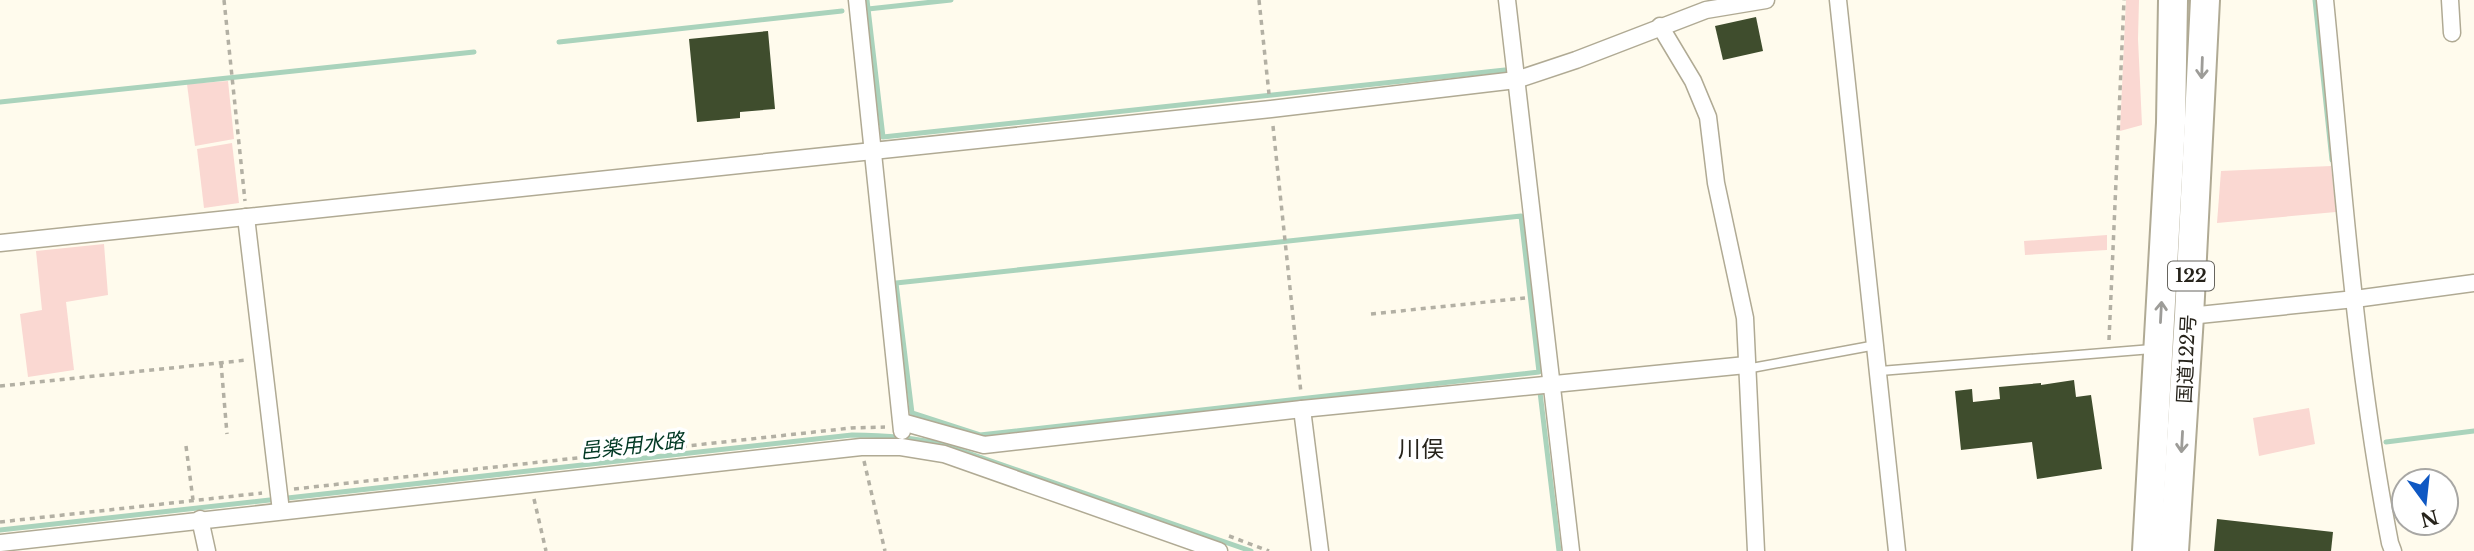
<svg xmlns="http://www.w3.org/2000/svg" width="2474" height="551" font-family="'Libre Baskerville','Noto Sans JP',serif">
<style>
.green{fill:#fad8d2}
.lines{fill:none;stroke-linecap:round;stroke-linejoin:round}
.stream{stroke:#aad3bc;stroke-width:5}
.building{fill:#3f4d2d}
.lane-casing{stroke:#b0aa94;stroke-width:11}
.street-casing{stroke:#b0aa94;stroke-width:19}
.highway-casing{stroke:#b0aa94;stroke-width:32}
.path{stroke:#b3b0a4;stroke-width:3.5;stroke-dasharray:5 5;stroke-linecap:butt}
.lane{stroke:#fff;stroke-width:8}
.street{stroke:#fff;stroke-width:16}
.highway{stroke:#fff;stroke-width:28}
.oneway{stroke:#9d9c98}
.labels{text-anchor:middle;stroke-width:7;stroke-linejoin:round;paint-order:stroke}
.shield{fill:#fff;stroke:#67655f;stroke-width:2}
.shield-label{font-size:18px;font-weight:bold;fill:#26231b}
.street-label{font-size:19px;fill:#26231b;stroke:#fff}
.water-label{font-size:21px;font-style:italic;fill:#023924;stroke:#fff}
.quarter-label{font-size:23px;fill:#26231b;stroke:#fff}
</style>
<rect width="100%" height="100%" fill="#fffbed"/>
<g class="green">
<polygon points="2126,0 2139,0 2138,39 2142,125 2120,131"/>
<polygon points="228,81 234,139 195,146 187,84"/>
<polygon points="232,143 239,203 204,208 197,149"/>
<polygon points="2331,166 2336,212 2217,223 2221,171"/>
<polygon points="2107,235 2107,250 2025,255 2024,241"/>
<polygon points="104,244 108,295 66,302 74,370 28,377 20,314 42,310 36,251"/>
<polygon points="2309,408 2315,444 2259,456 2253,418"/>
</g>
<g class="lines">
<g class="stream">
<polyline points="867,0 883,137 1505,70"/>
<polyline points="2315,0 2332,160"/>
<polyline points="868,9 951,0"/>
<polyline points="559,42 842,11"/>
<polyline points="0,102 474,52"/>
<polygon points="1521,216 1539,372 980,435 912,413 896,283"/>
<polyline points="1540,392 1559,551"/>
<polyline points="2386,442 2474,431"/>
<path d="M 0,530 L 852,435 C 884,435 913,437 945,445 L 1251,551"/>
</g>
</g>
<g class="building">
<polygon points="1756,17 1763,51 1723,60 1715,26"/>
<polygon points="768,31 775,109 740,112 740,118 697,122 689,39"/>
<polygon points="2074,380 2076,397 2091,395 2102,469 2037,479 2032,442 1961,450 1955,391 1972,389 1973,402 2000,399 1999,387 2041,383 2041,385"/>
<polygon points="2217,519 2333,532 2331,551 2214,551"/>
</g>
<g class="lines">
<g class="lane-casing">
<g id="lane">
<polyline points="1746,369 1876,345"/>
<polyline points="1880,371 2152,349"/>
</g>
</g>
<g class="street-casing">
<g id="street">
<polyline points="857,0 902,431"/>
<polyline points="1507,0 1571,551"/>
<polyline points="1838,0 1897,551"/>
<path d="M 2325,0 C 2343,181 2355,364 2390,543 L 2393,551"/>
<polyline points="2450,0 2452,33"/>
<polyline points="1660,26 1693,81 1708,117 1716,183 1745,318 1756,551"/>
<polyline points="246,217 281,511"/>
<polyline points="0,243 1271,109 1516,80 1576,60 1706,10 1766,0"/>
<polyline points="2189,316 2355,299 2474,283"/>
<polyline points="1302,409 1320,551"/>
<polyline points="902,422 984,445 1302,409 1746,365"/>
<polyline points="200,519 207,551"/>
<polyline points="0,543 861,447 901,447 944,454 1219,551"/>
</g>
</g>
<g class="highway-casing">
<g id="highway">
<polyline points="2147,551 2171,123 2173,0"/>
<polyline points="2174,551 2189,316 2205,0"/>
</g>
</g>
<g class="path">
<polyline points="224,0 245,201"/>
<polyline points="1259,0 1269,94"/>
<polyline points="1273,126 1301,393"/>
<polyline points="1371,314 1525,298"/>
<polyline points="2109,340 2124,0"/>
<polyline points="221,363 227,434"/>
<polyline points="0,386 247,360"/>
<polyline points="186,446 193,500"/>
<polyline points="864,461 885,551"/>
<polyline points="294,489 851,428 885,427"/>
<polyline points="534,499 546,551"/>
<polyline points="0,522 262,493"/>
<polyline points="1229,536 1269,551"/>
</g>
<use href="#lane" class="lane"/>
<use href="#street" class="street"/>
<use href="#highway" class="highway"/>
</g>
<defs><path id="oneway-shaft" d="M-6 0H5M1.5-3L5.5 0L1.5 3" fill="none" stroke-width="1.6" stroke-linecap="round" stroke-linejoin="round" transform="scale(1.75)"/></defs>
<g class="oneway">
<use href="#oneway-shaft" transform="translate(2202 68) rotate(92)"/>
<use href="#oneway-shaft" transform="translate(2161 312) rotate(-87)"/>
<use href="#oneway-shaft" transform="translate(2182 442) rotate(93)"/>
</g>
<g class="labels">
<rect class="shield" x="2168" y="261.5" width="46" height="29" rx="5"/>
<g class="shield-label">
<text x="2191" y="282">122</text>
</g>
<g class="street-label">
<text transform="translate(2186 359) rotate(-87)" y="7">国道122号</text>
</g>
<g class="water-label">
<text transform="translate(632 446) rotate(-6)" y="7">邑楽用水路</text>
</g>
<g class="quarter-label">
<text x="1421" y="457">川俣</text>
</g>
</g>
<g transform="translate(2425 502) rotate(165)"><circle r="33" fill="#ffffff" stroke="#a8a7a4" stroke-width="2"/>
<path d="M0-5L12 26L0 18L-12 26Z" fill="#0f58c3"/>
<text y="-10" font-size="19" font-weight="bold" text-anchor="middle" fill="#26231b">N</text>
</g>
</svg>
